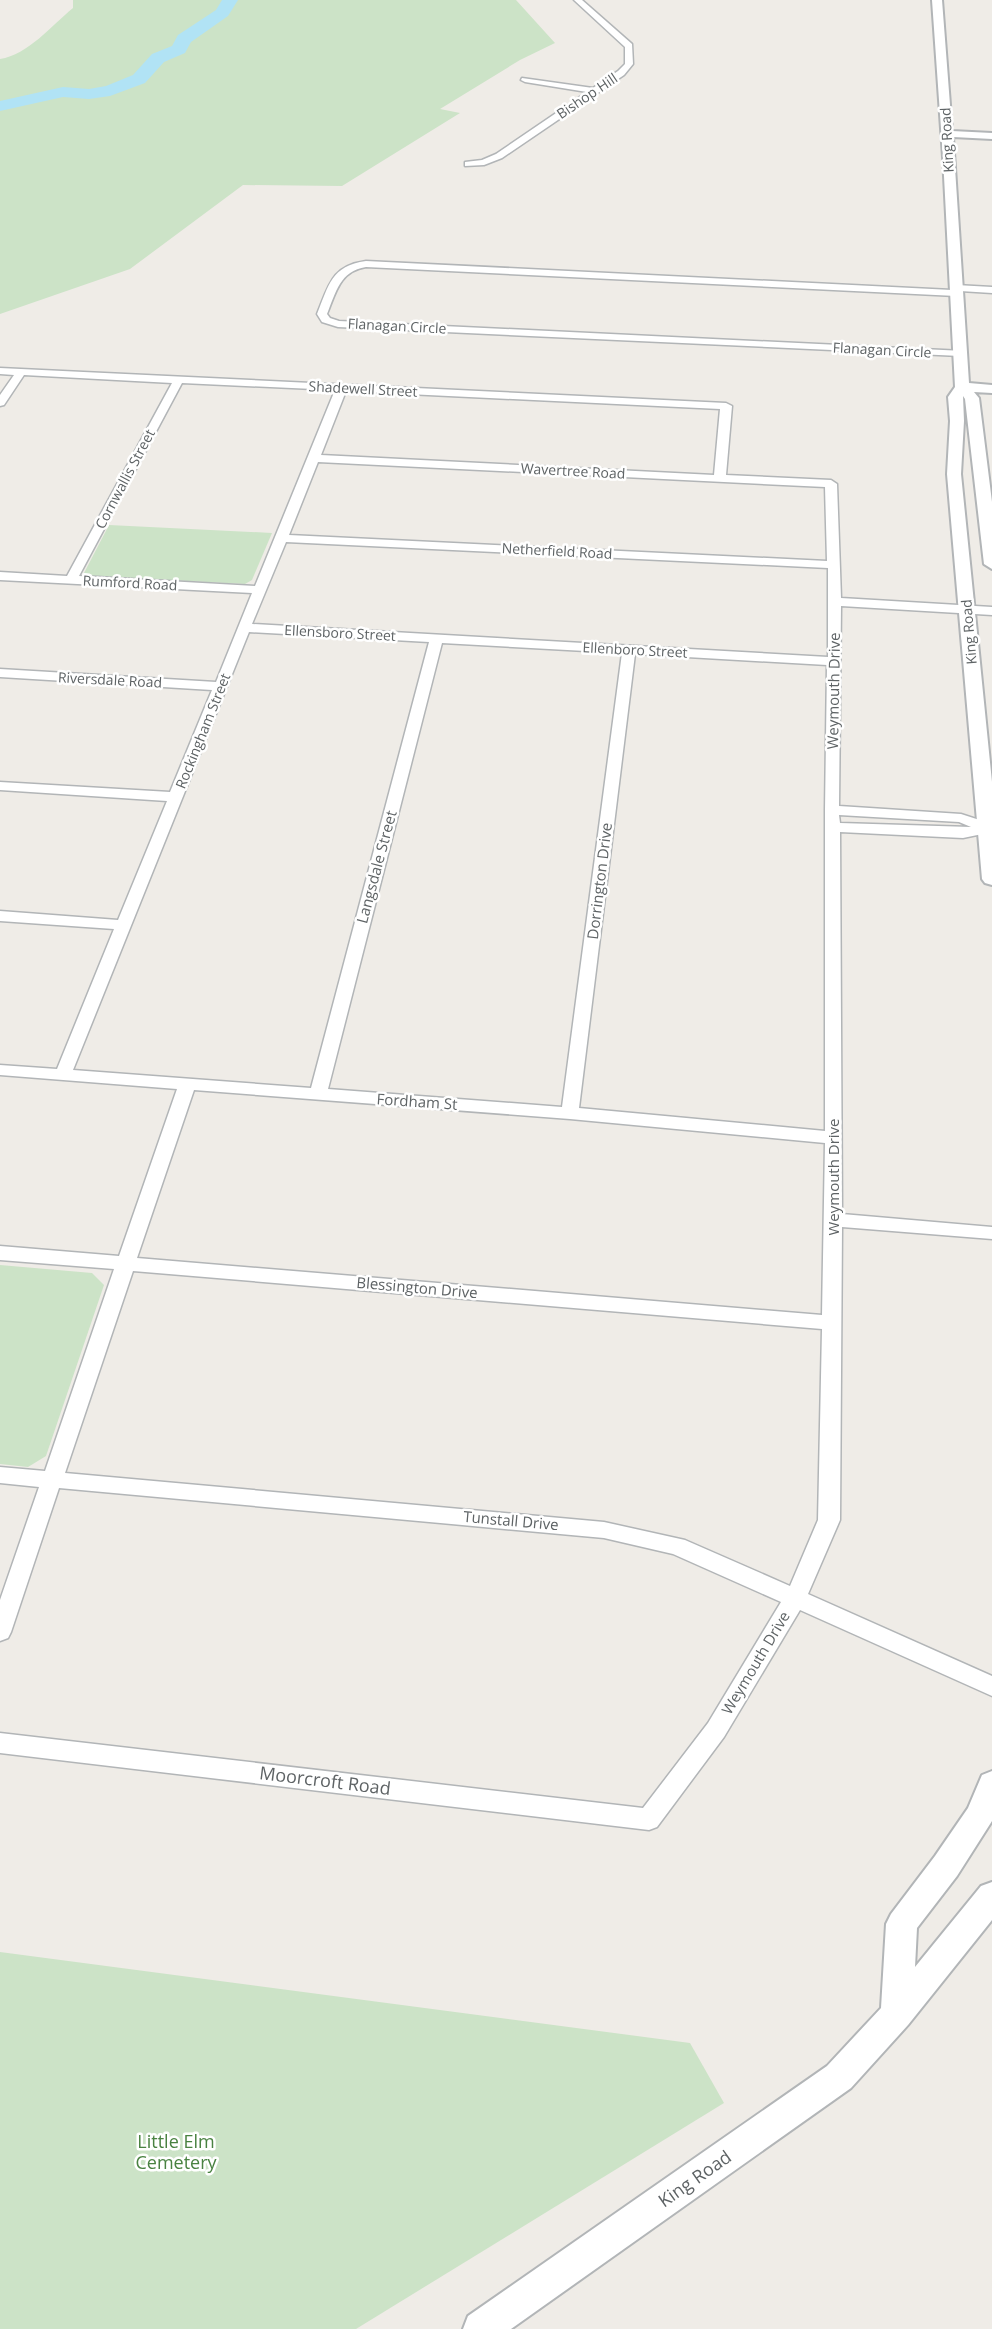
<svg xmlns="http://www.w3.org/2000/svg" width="992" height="2329" font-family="'Open Sans',sans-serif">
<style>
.green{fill:#cce3c7}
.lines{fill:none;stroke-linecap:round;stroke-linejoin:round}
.river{fill:#b1e3f5;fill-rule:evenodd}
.minor-casing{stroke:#b2b5b7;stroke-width:3}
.tertiary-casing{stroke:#b2b5b7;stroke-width:4}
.minor{fill:#fff;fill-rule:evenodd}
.tertiary{fill:#fff;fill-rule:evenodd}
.labels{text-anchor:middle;stroke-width:5;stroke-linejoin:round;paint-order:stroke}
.far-street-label{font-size:14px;fill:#5e6365;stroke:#fff}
.street-label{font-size:15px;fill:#5e6365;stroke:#fff}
.near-street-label{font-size:18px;fill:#5e6365;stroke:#fff}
.near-park-label{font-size:18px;fill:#498241;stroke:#fff}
</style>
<rect width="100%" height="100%" fill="#efece7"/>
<g class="green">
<path d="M 73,0 L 516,0 L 555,43 L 520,60 L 440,109 L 460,113 L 342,186 L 243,185 L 130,269 L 0,314 L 0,59 C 28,55 52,25 73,8 Z"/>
<polygon points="109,525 272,533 252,580 245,584 92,576 84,573"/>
<polygon points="0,1265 92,1273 104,1285 46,1456 28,1467 0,1464"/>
<polygon points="0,1952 690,2043 724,2103 356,2329 0,2329"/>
</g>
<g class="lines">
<polygon class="river" points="222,0 238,0 228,16 191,42 185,53 164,62 145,83 110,96 89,99 63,97 0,111 0,101 63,87 89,89 106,86 133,75 152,54 172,46 178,35 216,10"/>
<g class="minor-casing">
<g id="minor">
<polygon points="574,0 582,0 632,44 633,64 624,75 502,158 484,165 465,166 465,162 482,160 496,154 587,92 525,82 521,80 522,78 593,88 618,71 625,64 625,47"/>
<path d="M 366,261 L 952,290 L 952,286 L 956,285 L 992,287 L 992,293 L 960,291 L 960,295 L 956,296 L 366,267 C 340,271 336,292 327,314 L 330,318 L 339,321 L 964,351 L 964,355 L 960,356 L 338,327 L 322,322 L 317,314 C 329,285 331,266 366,261 Z"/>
<path d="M 0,368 L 726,403 L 732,406 L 726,475 L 831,480 L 837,484 L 841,598 L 992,607 L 992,615 L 841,606 L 839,806 L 961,814 L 992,824 L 992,832 L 963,838 L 840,832 L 842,1214 L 992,1227 L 992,1239 L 842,1227 L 840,1520 L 808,1594 L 992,1676 L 992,1696 L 800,1610 L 724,1737 L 657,1827 L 649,1830 L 0,1753 L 0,1733 L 643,1808 L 708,1723 L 781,1602 L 673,1554 L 604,1538 L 59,1488 L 11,1632 L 8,1638 L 0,1641 L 0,1600 L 39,1487 L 0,1483 L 0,1467 L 45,1471 L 114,1269 L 0,1260 L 0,1246 L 119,1256 L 177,1089 L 0,1075 L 0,1065 L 57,1069 L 114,929 L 0,921 L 0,911 L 118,920 L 167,801 L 0,790 L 0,782 L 170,792 L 212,690 L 0,677 L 0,669 L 216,682 L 252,593 L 0,580 L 0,572 L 67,576 L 172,383 L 24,375 L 4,405 L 0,406 L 0,395 L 14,375 L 0,374 ZM 182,383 L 335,390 L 255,586 L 79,576 ZM 346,391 L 720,409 L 714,475 L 321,455 ZM 318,462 L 825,487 L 827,561 L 289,535 ZM 286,542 L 828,568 L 828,657 L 252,624 ZM 249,632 L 429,642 L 311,1088 L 73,1070 ZM 442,643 L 622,653 L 562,1107 L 328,1089 ZM 635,654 L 827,665 L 825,810 L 825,1131 L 579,1108 ZM 839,815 L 959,822 L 971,827 L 840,823 ZM 194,1090 L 570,1119 L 825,1143 L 822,1315 L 137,1258 ZM 133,1271 L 822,1329 L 818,1520 L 790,1586 L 685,1540 L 604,1522 L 65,1473 Z"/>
</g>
</g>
<g class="tertiary-casing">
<g id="tertiary">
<polygon points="932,0 942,0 952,131 992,133 992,139 953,137 969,383 992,385 992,393 974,392 979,398 992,502 992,569 984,564 965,399 963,396 964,421 961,474 992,782 992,885 985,883 982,879 947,474 950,421 948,397 955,387 943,157"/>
<polygon points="992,1771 992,1821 957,1876 917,1928 915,1967 981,1886 992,1882 992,1920 908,2025 851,2088 511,2329 463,2329 468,2316 827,2066 881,2008 886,1924 891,1914 935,1856 968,1808 982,1775"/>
</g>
</g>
<use href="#minor" class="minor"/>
<use href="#tertiary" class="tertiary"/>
</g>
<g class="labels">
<g class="far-street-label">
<text transform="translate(587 96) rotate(-34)" y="5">Bishop Hill</text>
<text transform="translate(947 140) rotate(-93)" y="5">King Road</text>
<text transform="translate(397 326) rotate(3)" y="5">Flanagan Circle</text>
<text transform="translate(882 350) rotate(3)" y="5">Flanagan Circle</text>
<text transform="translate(363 389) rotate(3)" y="5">Shadewell Street</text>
<text transform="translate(573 471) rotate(3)" y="5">Wavertree Road</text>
<text transform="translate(125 479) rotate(-62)" y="5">Cornwallis Street</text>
<text transform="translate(557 551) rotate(3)" y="5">Netherfield Road</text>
<text transform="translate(130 583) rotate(3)" y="5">Rumford Road</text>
<text transform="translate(969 632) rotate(-95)" y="5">King Road</text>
<text transform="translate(340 633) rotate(3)" y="5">Ellensboro Street</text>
<text transform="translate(635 650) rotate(3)" y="5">Ellenboro Street</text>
<text transform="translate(110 680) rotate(3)" y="5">Riversdale Road</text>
<text transform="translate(203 731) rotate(-68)" y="5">Rockingham Street</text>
</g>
<g class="street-label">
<text transform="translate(834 691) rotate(-89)" y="5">Weymouth Drive</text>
<text transform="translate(377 867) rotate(-75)" y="5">Langsdale Street</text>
<text transform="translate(600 881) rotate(-83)" y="5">Dorrington Drive</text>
<text transform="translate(417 1102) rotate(4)" y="5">Fordham St</text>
<text transform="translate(834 1177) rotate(-90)" y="5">Weymouth Drive</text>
<text transform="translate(417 1288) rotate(5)" y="5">Blessington Drive</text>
<text transform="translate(511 1521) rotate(5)" y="5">Tunstall Drive</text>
<text transform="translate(756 1663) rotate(-59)" y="5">Weymouth Drive</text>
</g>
<g class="near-street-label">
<text transform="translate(325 1781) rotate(7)" y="6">Moorcroft Road</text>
<text transform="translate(695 2179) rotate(-35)" y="6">King Road</text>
</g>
<g class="near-park-label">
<text x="176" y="2148">Little Elm<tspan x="176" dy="21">Cemetery</tspan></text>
</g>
</g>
</svg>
